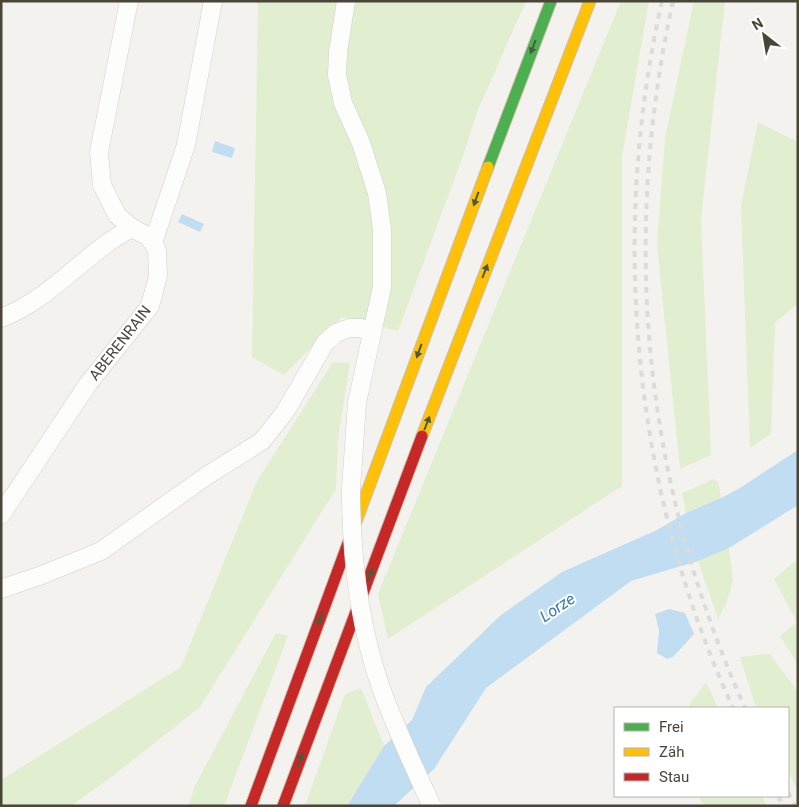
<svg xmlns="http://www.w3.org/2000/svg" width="799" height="807" font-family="Roboto,sans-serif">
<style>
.green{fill:#e1eecf}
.water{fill:#c0ddf1}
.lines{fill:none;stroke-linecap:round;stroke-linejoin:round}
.street-casing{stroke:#d2d0cb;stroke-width:19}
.fast-casing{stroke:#ccbfa9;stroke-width:13}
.slow-casing{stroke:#ccbfa9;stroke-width:13}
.jam-casing{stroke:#ccbfa9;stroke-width:13}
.street{stroke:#fdfdfc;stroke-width:18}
.fast{stroke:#4caf50;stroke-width:11}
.slow{stroke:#ffc107;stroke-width:11}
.jam{stroke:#c62828;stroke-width:11}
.rail{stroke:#dbdbda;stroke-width:4;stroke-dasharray:6 6;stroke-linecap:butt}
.street-bridge-casing{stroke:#d2d0cb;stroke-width:19;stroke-linecap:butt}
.street-bridge{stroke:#fdfdfc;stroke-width:18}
.oneway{fill:#4b593e}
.labels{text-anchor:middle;stroke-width:4;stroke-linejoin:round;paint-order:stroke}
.street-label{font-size:15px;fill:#4b4439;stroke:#fff}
.water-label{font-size:16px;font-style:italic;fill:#2e7ab2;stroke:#fff}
</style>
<rect width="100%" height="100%" fill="#f4f2ee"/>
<g class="green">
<polygon points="253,1 526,1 477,112 463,156 398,331 342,317 284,375 252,357 258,4"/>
<polygon points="621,1 649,1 622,156 622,486 388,639 378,594"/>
<polygon points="694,1 725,1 701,218 711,455 680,469 657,245 665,138"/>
<polygon points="758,122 798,142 798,303 775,323 771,434 750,448 741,206"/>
<polygon points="333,362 350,363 338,438 336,489 200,707 114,775 71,806 1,806 1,780 181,667 257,481"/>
<polygon points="714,479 718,482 721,498 686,513 682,493"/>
<polygon points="729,548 733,581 726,604 718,619 698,561"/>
<polygon points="798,559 798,665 780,636 797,622 774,579"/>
<polygon points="276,633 288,636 224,806 188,806 195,786"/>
<polygon points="770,654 798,692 798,791 788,771 788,708 756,708 740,657"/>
<polygon points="706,682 718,708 687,708"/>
<polygon points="361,688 384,746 347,806 305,806 345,694"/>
<polygon points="698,796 762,796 767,806 704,806"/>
</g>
<g class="water">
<polygon points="215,141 235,148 232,158 212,152"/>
<polygon points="182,214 204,224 200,232 178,222"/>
<polygon points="798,450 798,505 729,548 698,561 631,581 486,688 434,769 394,806 347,806 384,746 412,720 426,687 501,615 562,572 657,530 686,513 721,498 740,488"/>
<polygon points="669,609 685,613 694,634 673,657 667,659 657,653 659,630 655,614"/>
</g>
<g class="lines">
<g class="street-casing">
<g id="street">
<polyline points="129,1 99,152 102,185 117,215 132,228"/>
<polyline points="346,1 338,52 337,75 343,103 361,143 377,193 382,229 382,287 357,403 351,489"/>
<polyline points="153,243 186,145 213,1"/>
<path d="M 1,318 C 52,299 85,252 132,228 L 149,237 L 157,250 L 158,276 L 150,306 L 88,384 L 1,515"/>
<polyline points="1,589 42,575 101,551 205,477 262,441 285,412 325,343 336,333 350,328 361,328 371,332"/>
</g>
</g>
<g class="fast-casing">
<polyline id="fast" points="488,167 551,1"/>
</g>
<g class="slow-casing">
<g id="slow">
<polyline points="422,436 590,1"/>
<polyline points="354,527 488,167"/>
</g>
</g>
<g class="jam-casing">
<g id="jam">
<polyline points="251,806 354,527"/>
<polyline points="283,806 422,436"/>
</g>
</g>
<use href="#street" class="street"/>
<use href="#fast" class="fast"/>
<use href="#slow" class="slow"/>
<use href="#jam" class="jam"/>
<g class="rail">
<path d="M 662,1 C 609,236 633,490 733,708"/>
<path d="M 673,1 C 620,242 644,483 745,708"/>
<polyline points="788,792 795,806"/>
<polyline points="778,796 783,806"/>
</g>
<g class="street-bridge-casing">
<path id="street-bridge" d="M 351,489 C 351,557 359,626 382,691 C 397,730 414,768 432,806"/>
</g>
<use href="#street-bridge" class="street-bridge"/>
</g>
<defs><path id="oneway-solid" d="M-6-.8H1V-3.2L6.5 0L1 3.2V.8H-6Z" transform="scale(1.25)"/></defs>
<g class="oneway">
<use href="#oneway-solid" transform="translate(533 47) rotate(111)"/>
<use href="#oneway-solid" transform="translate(476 199) rotate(110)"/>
<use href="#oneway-solid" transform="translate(485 271) rotate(-69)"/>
<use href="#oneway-solid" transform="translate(419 351) rotate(110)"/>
<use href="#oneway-solid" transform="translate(427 423) rotate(-69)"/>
<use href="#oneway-solid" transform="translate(370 575) rotate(-69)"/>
<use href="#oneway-solid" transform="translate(320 618) rotate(110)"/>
<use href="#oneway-solid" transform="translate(300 760) rotate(-69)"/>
</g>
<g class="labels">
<g class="street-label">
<text transform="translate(120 343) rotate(-52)" y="5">ABERENRAIN</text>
</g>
<g class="water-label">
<text transform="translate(557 607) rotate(-34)" y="6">Lorze</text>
</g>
</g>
<rect width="799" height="807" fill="none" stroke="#4b4439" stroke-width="5"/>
<rect x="614" y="707" width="175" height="90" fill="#ffffff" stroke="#b7b4b0"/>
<rect x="624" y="723" width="25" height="8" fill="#4caf50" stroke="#b7b4b0"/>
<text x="659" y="732" font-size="15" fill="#4b4439">Frei</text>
<rect x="624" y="748" width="25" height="8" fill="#ffc107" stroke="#b7b4b0"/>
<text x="659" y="757" font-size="15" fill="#4b4439">Zäh</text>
<rect x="624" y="773" width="25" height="8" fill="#c62828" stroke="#b7b4b0"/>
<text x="659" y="782" font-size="15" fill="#4b4439">Stau</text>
<g transform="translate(764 35) rotate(329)" stroke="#ffffff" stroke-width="4" paint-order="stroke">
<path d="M0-4L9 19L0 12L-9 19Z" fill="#4b4439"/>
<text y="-8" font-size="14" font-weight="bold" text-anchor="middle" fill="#4b4439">N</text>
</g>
</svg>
